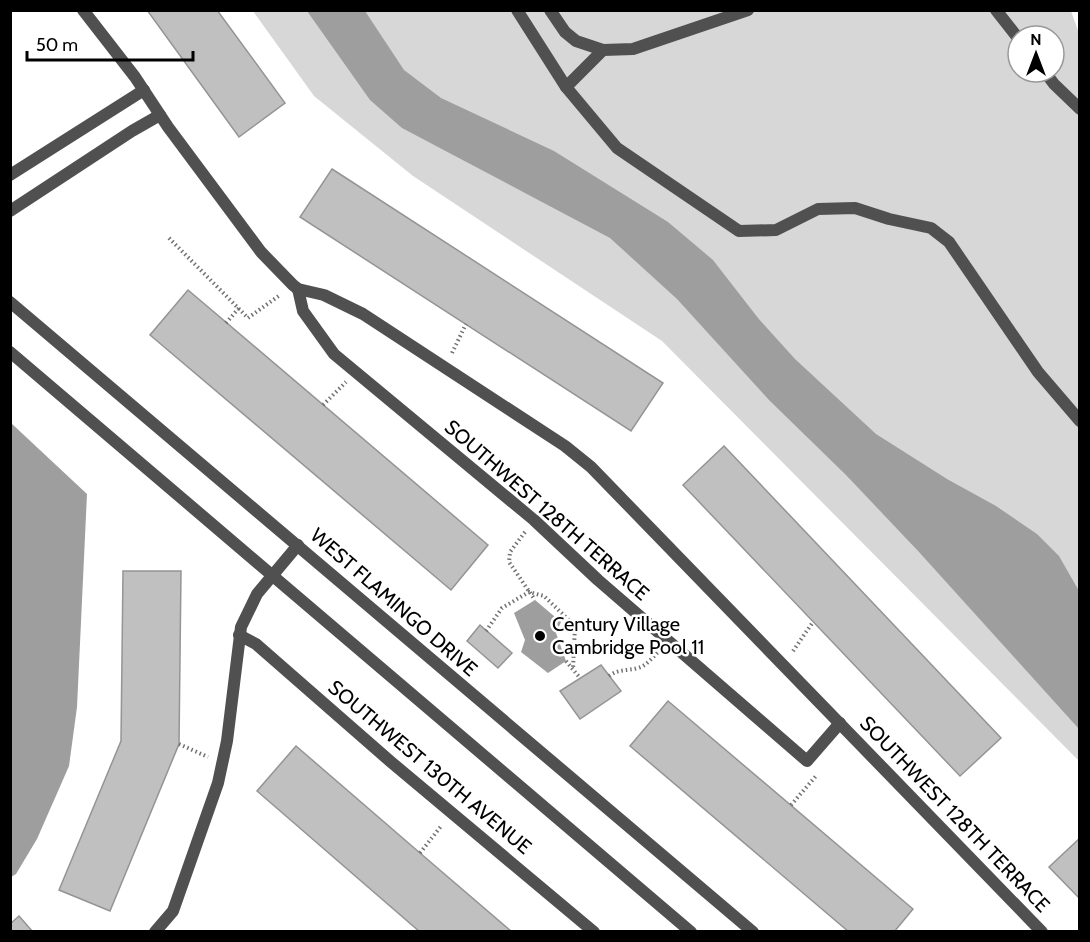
<svg xmlns="http://www.w3.org/2000/svg" width="1090" height="942" font-family="Cabin,sans-serif">
<style>
.green{fill:#d7d7d7;fill-rule:evenodd}
.water{fill:#9e9e9e}
.building{fill:#c0c0c0;stroke:#949494;stroke-width:1.5}
.lines{fill:none;stroke-linecap:round;stroke-linejoin:round}
.path{stroke:#727272;stroke-width:4;stroke-dasharray:1.5 3;stroke-linecap:butt}
.service{stroke:#505050;stroke-width:12}
.minor{stroke:#505050;stroke-width:12}
.poi-dot{fill:#000;stroke:#fff;stroke-width:2}
.labels{text-anchor:middle;stroke-width:5;stroke-linejoin:round;paint-order:stroke}
.street-label{font-size:20px;fill:#000;stroke:#fff}
.poi-label{font-size:20px;fill:#000;stroke:#fff;text-anchor:start}
</style>
<rect width="100%" height="100%" fill="#fff"/>
<path class="green" d="M 253,11 L 1071,11 L 1080,36 L 1079,761 L 662,341 L 413,176 L 314,96 ZM 1018,36 L 1054,36 L 1054,72 L 1018,72 Z"/>
<g class="water">
<polygon points="307,11 365,11 404,70 441,98 554,151 668,222 713,260 758,318 795,359 876,434 947,479 996,506 1037,534 1059,556 1079,591 1079,729 919,552 846,475 769,400 677,299 610,238 402,128 370,100"/>
<polygon points="11,423 87,494 77,707 69,766 37,839 16,874 11,877"/>
<polygon points="535,600 561,622 556,633 566,661 548,673 521,652 525,640 514,613"/>
</g>
<g class="building">
<polygon points="147,10 217,10 285,103 239,137"/>
<polygon points="332,169 663,383 631,431 300,217"/>
<polygon points="188,290 488,545 451,590 150,335"/>
<polygon points="724,446 1001,738 960,776 683,485"/>
<polygon points="123,571 181,571 179,744 110,911 59,890 121,741"/>
<polygon points="480,625 512,653 498,668 467,641"/>
<polygon points="601,665 621,691 580,719 560,691"/>
<polygon points="668,701 913,909 894,932 849,932 630,746"/>
<polygon points="296,746 420,853 512,932 420,932 257,791"/>
<polygon points="1080,838 1080,899 1049,867"/>
<polygon points="19,916 33,932 10,932 10,924"/>
</g>
<g class="lines">
<g class="path">
<polyline points="169,238 248,318 280,295"/>
<polyline points="226,323 239,308"/>
<polyline points="452,353 466,324"/>
<polyline points="323,405 346,382"/>
<polyline points="525,532 510,552 509,562 535,600"/>
<polyline points="486,631 502,608 529,592 544,596 575,626 573,669"/>
<polyline points="793,651 813,622"/>
<polyline points="566,661 580,678"/>
<path d="M 609,676 C 618,669 627,671 638,668 C 646,666 652,658 658,652"/>
<polyline points="179,744 208,757"/>
<polyline points="791,805 816,776"/>
<polyline points="420,853 442,825"/>
</g>
<g class="service">
<polyline points="517,10 566,87 603,50"/>
<polyline points="550,10 565,32 576,41 603,50 633,49 748,10"/>
<polyline points="996,10 1018,38"/>
<polyline points="1045,72 1054,84 1080,109"/>
<polyline points="566,87 617,148 739,231 776,230 818,209 855,208 889,219 931,228 949,242 1038,372 1080,421"/>
</g>
<g class="minor">
<polyline points="83,10 135,77 168,127 261,252 293,285 298,289 324,295 363,314 565,446 591,467 1042,932"/>
<polyline points="10,175 144,90"/>
<polyline points="10,211 132,131 160,115"/>
<polyline points="298,289 303,311 334,354 534,520 598,580 807,761 840,723"/>
<polyline points="10,302 753,932"/>
<polyline points="10,352 691,932"/>
<polyline points="239,635 256,644 391,762 594,932"/>
<polyline points="155,932 173,911 218,783 227,741 241,627 257,594 298,545"/>
</g>
</g>
<circle class="poi-dot" cx="540" cy="636" r="6"/>
<g class="labels">
<g class="street-label">
<text transform="translate(547 510) rotate(41)" y="7">SOUTHWEST 128TH TERRACE</text>
<text transform="translate(394 602) rotate(41)" y="7">WEST FLAMINGO DRIVE</text>
<text transform="translate(430 767) rotate(40)" y="7">SOUTHWEST 130TH AVENUE</text>
<text transform="translate(955 814) rotate(46)" y="7">SOUTHWEST 128TH TERRACE</text>
</g>
<g class="poi-label">
<text x="552" y="631">Century Village<tspan x="552" dy="23">Cambridge Pool 11</tspan></text>
</g>
</g>
<rect width="1090" height="942" fill="none" stroke="#000000" stroke-width="24"/>
<g transform="translate(1036 54)"><circle r="28" fill="#ffffff" stroke="#999999" stroke-width="1.5"/>
<path d="M0-4.5L10 22L0 15L-10 22Z" fill="#000000"/>
<text y="-9" font-size="16" font-weight="bold" text-anchor="middle" fill="#000000">N</text>
</g>
<path d="M27 51v9h166v-9" fill="none" stroke="#000000" stroke-width="3"/>
<text x="36" y="51" font-size="18" fill="#000000" stroke="#ffffff" stroke-width="4.5" paint-order="stroke">50 m</text>
</svg>
